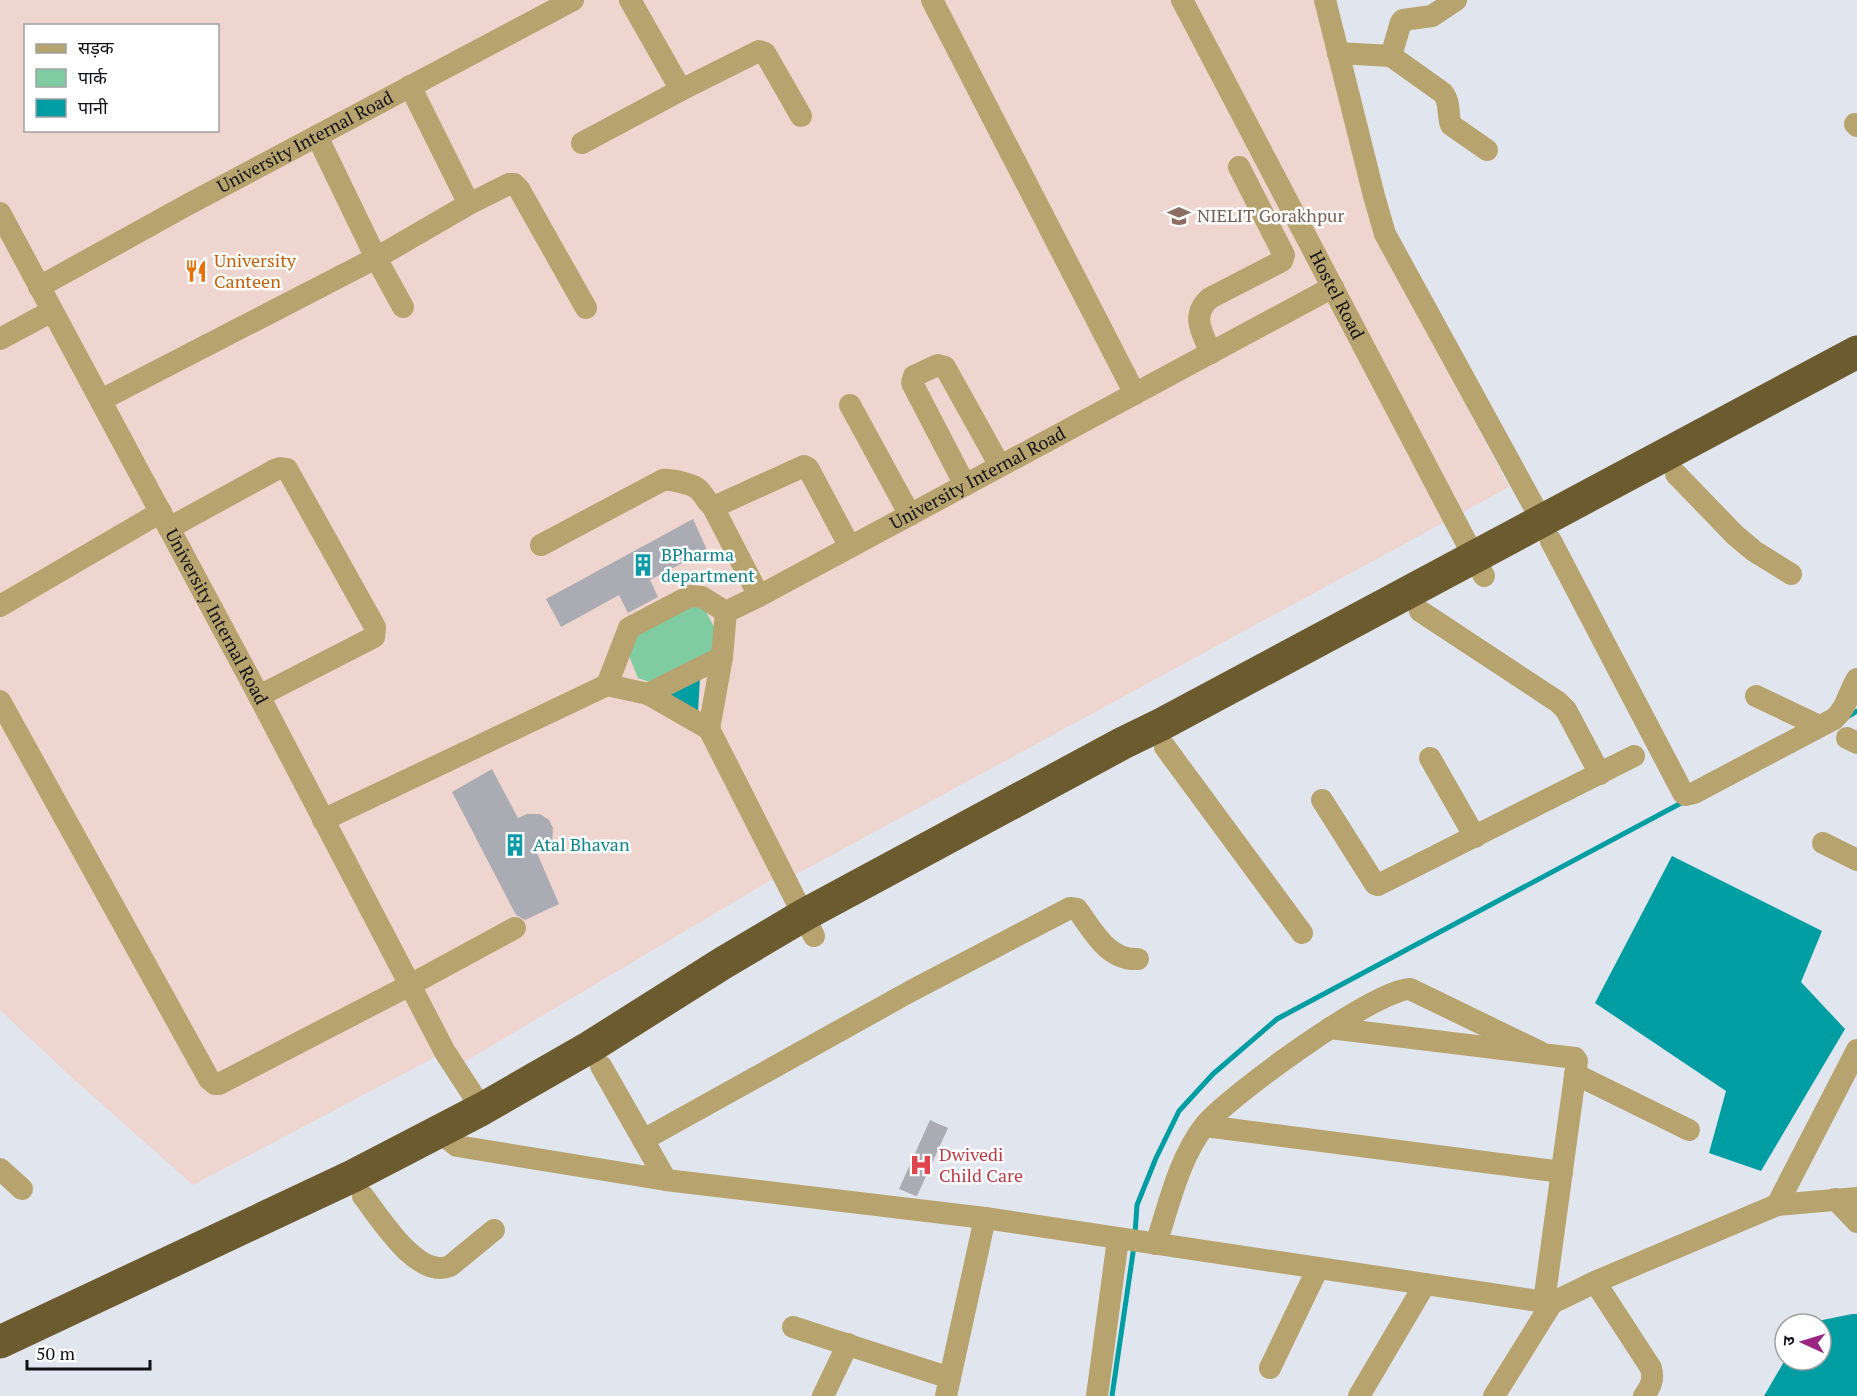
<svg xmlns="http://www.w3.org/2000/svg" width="1857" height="1396" font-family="'PT Serif','Noto Sans Devanagari',serif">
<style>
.education{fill:#eed5cf;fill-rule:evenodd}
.green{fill:#7fcca2}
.water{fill:#009da2}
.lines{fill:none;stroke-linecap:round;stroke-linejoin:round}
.stream{stroke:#009da2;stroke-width:5}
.building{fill:#ababb4}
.minor{stroke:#b7a36e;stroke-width:22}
.highway{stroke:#6c5b2e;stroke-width:33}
.labels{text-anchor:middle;stroke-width:5;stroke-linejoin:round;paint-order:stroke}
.street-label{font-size:18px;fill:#101114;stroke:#fff}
.education-label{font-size:18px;fill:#785e54;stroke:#fff;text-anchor:start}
.food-label{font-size:18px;fill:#c56008;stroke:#fff;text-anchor:start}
.culture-label{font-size:18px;fill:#0d838f;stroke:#fff;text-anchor:start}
.health-label{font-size:18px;fill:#be3a42;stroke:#fff;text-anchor:start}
</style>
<rect width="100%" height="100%" fill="#e1e5ee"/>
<path class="education" d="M 0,0 L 1335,0 L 1390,229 L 1462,398 L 1509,487 L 786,880 L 783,873 L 464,1062 L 454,1047 L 193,1185 L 67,1073 L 0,1010 ZM 26,26 L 218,26 L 218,130 L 26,130 Z"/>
<polygon class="green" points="679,604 704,608 719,636 713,658 655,684 638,678 627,651 635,629"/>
<g class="water">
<polygon points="700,678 698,712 668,695"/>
<polygon points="1672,856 1822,931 1801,982 1845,1029 1761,1171 1709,1153 1726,1091 1595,1003"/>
<polygon points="1852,1314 1857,1314 1857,1396 1764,1396 1785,1360 1821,1360 1821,1324 1808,1323"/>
</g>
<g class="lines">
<g class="stream">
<polyline points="1847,717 1857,711"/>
<polyline points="1135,1234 1137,1205 1156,1158 1179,1111 1213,1074 1277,1019 1685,801"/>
<polyline points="1112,1396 1134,1246"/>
</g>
</g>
<g class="building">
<polygon points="693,519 707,550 650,580 658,597 628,613 619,595 561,627 546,599"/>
<polygon points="492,769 518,818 527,814 540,814 549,820 553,828 552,843 537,853 559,904 525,920 516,915 452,792"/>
<polygon points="930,1120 948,1128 917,1196 916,1196 899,1189"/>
</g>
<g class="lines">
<g class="minor">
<polyline points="932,0 1135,394"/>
<path id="s1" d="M 1182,0 L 1484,576"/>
<polyline points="1325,0 1374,196 1385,234 1542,521"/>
<polyline points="1338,53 1391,56 1401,22 1403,20 1432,16 1456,0"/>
<path d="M 1391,56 L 1443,93 C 1451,103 1447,115 1451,125 L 1487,150"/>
<polyline points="410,86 469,204 509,184 514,184 519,189 586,308"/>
<polyline points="681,90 759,51 765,53 801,116"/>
<polyline points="1855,124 1857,126"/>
<polyline points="317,136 376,258 403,307"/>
<polyline points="582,143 681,90 630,0"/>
<path id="s2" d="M 0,213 L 259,696 L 445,1052 L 482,1109"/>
<path id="s3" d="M 39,287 L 187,205 L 573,0"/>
<polyline points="0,339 52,311"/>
<path d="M 1211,353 C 1202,332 1190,316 1210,298 L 1282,261 L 1284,255 L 1239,167"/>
<polyline points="101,400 376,258 469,204"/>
<polyline points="850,405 910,515"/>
<polyline points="1676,474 1735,535 1754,551 1791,574"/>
<polyline points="965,485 912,383 914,376 938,365 945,367 1000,466"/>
<polyline points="169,528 275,470 281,468 287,469 375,627 374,637 259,696"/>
<path d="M 1551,541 L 1683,793 L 1685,795 L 1694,793 L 1834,719 C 1847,708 1848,693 1857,679"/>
<path d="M 541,545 L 663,480 C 671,479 692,484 698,489 C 705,495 706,503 715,508"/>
<polyline points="759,596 715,511 716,506 804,466 808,468 850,547"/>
<polyline points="0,606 161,512"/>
<polyline points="1420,611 1558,702 1566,710 1600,774"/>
<path id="s4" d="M 726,612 L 759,596 L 1333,287"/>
<polyline points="607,685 629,628 690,596 702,597 726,612"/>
<polyline points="648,694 722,657"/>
<polyline points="1756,696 1819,726"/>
<polyline points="0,701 209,1079 215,1084 219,1084 410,985 515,928"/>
<polyline points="709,729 722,657 726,612"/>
<polyline points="1847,738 1857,743"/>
<polyline points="1165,747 1302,933"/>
<polyline points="1430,758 1475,837"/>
<polyline points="1322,800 1375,884 1378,885 1634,756"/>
<polyline points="323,820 607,685 648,694 709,729 814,936"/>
<polyline points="1823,843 1857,860"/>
<polyline points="1330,1028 1575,1058 1577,1061 1544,1302"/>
<polyline points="601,1066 666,1180"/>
<polyline points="1575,1074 1689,1130"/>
<polyline points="1205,1126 1562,1172"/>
<polyline points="438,1131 457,1146 666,1180 985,1218 1552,1303 1595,1282 1777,1205 1857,1198"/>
<path d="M 643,1140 L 911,991 L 1070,908 L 1077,909 C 1093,931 1108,961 1138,959"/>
<polyline points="0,1169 22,1189"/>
<path d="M 363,1196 C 380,1218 418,1280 450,1266 L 494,1230"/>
<polyline points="1835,1199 1857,1222"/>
<polyline points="1777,1205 1857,1050"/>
<path d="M 1156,1244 C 1169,1205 1179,1158 1205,1125 C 1230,1095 1374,990 1410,989 L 1540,1052"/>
<path d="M 1595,1282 L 1651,1368 C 1654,1380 1651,1386 1644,1396"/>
<polyline points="793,1327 950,1378"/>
<polyline points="1270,1368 1318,1268"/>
<polyline points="823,1396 848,1344"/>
<polyline points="946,1396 985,1218"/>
<polyline points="1097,1396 1118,1239"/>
<polyline points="1359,1396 1425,1284"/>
<polyline points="1494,1396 1552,1303"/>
</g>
<polyline class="highway" points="0,1342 353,1176 482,1109 590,1047 723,963 804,915 1123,743 1162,724 1857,352"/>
</g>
<defs>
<g id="university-bare" transform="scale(1.8)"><path d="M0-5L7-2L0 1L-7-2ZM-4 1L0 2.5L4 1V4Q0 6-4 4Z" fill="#8d6e63" stroke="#fff" stroke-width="2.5" paint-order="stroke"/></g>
<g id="restaurant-bare" transform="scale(1.8)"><path d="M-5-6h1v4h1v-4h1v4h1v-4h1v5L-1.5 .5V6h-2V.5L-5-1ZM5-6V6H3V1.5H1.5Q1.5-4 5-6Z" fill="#e8710a" stroke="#fff" stroke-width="2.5" paint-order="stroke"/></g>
<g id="building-bare" transform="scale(1.8)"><path d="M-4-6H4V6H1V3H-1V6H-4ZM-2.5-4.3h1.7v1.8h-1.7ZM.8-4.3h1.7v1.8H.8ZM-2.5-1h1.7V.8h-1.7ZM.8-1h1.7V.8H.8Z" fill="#0f9aa8" stroke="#fff" stroke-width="2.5" paint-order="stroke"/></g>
<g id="hospital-bare" transform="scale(1.8)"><path d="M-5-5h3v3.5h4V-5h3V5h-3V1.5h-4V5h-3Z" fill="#e0444e" stroke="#fff" stroke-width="2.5" paint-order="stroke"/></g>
</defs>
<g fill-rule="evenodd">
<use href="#university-bare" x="1179" y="216"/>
<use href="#restaurant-bare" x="196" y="271"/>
<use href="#building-bare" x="643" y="565"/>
<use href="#building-bare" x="515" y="845"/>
<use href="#hospital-bare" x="921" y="1165"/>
</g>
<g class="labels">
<g class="street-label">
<text dy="6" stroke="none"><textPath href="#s3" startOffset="303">University Internal Road</textPath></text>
<text dy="6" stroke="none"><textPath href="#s1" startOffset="333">Hostel Road</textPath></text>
<text dy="6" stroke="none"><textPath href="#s4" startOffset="285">University Internal Road</textPath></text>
<text dy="6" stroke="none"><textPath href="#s2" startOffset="458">University Internal Road</textPath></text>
</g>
<g class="education-label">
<text x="1197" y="222">NIELIT Gorakhpur</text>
</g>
<g class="food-label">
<text x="214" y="267">University<tspan x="214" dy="21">Canteen</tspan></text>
</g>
<g class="culture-label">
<text x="661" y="561">BPharma<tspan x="661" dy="21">department</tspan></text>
<text x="533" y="851">Atal Bhavan</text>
</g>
<g class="health-label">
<text x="939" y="1161">Dwivedi<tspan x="939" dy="21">Child Care</tspan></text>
</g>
</g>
<rect x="24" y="24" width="195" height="108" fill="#ffffff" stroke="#9fa0a1" stroke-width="1.5"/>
<rect x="36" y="44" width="30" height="9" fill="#b7a36e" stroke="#9fa0a1" stroke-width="1.5"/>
<text x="78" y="54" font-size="18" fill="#101114">सड़क</text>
<rect x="36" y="69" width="30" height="18" fill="#7fcca2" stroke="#9fa0a1" stroke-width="1.5"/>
<text x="78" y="84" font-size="18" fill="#101114">पार्क</text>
<rect x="36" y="99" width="30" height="18" fill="#009da2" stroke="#9fa0a1" stroke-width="1.5"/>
<text x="78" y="114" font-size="18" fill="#101114">पानी</text>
<g transform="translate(1803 1342) rotate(274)"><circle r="28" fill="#ffffff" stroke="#9fa0a1" stroke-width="1.5"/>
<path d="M0-4.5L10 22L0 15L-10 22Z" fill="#992684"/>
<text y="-9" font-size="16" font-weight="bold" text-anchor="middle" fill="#101114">उ</text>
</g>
<path d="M27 1360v9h123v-9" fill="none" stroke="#101114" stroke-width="3"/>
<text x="36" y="1360" font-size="18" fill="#101114" stroke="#ffffff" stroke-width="4.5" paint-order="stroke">50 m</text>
</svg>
